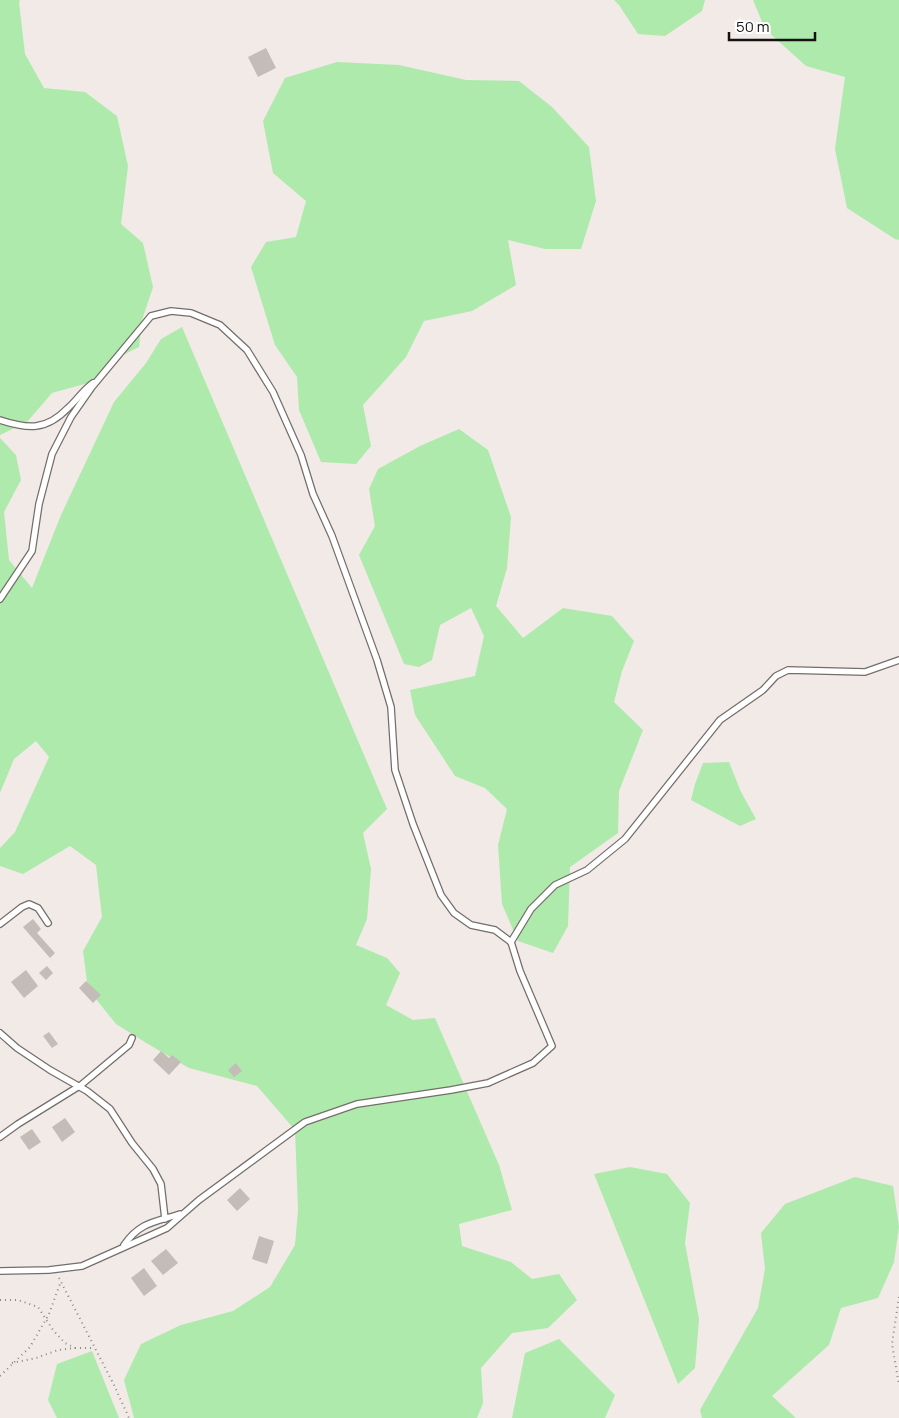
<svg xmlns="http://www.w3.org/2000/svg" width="899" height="1418" font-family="Manrope,sans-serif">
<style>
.green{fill:#aeeaac}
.building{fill:#c3bcb9}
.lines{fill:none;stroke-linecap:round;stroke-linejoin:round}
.lane-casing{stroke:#746e6b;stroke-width:8}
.path{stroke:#8d8886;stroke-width:2;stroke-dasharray:1 4;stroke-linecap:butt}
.lane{stroke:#fff;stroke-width:5.5}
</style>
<rect width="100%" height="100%" fill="#f1eae7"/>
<g class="green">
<polygon points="0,0 20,0 19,2 25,54 44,88 85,92 117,116 128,166 121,224 143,243 153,287 142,320 139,347 121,356 88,383 52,393 27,422 0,435"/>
<polygon points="614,0 705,0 702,11 665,36 638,34 619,5"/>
<polygon points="753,0 899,0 899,240 895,239 847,208 835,149 845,77 806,66 765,29"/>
<polygon points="337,62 399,65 466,80 519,81 552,107 589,147 596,201 581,249 545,249 508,240 516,285 472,311 424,321 406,357 363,405 371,446 356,464 321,462 299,410 297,377 275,345 251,267 266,242 296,237 306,201 273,173 263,121 285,78"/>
<polygon points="182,327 387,809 363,833 371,869 367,919 356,945 387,958 400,973 386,1005 413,1020 435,1018 499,1165 512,1210 459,1224 462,1246 511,1262 532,1279 559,1274 577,1300 548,1328 512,1333 481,1368 483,1403 477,1418 134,1418 124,1380 141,1344 181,1325 233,1311 270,1287 295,1245 298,1210 295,1130 257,1086 189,1068 148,1044 116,1024 88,989 83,951 102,917 96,865 70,846 23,874 0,866 0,848 15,832 49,757 36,741 14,759 0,793 0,438 16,455 21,480 4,512 9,560 32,588 61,515 114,402 146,363 161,339"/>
<polygon points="459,429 488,450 511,517 507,568 496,606 523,638 563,608 612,616 634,641 622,671 614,702 643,730 619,791 618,833 570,867 568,926 553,953 518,941 502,904 498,845 507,809 485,788 455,776 415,715 410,690 475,676 484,636 471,608 440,625 432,660 419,667 404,664 359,555 375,526 369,489 378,469 420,446"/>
<polygon points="729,762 741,792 756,819 740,826 691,800 695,784 703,763"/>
<polygon points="630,1167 667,1174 690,1203 685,1243 699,1319 695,1368 678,1384 594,1174"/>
<polygon points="855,1177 893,1186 899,1227 894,1262 878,1298 841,1308 829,1345 772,1396 796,1418 702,1418 700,1410 758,1308 765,1269 761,1233 785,1204"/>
<polygon points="559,1339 615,1395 605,1418 512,1418 525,1353"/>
<polygon points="92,1351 119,1418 57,1418 48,1400 57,1364"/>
</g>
<g class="building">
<polygon points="266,48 276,68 258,77 248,57"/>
<polygon points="33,919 41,929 37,933 55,953 50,958 23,927"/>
<polygon points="47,966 53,973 46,980 39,973"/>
<polygon points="26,970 38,986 24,998 11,982"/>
<polygon points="86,981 101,995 93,1003 79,988"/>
<polygon points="49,1032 58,1044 52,1048 43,1036"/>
<polygon points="161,1051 169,1058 172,1055 181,1062 169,1075 153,1060"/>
<polygon points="236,1063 242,1071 234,1077 228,1070"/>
<polygon points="65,1118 75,1132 62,1142 52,1127"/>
<polygon points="32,1129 41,1142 29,1150 20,1137"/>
<polygon points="240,1188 250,1199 237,1211 227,1200"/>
<polygon points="259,1236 274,1241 267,1264 252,1259"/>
<polygon points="166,1249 178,1263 163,1275 151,1261"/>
<polygon points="144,1268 157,1286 144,1296 131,1278"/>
</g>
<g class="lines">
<g class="lane-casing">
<g id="lane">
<path d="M 0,420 C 28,429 46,431 68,408 C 77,400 83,390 93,383"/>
<polyline points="0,599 32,551 39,504 52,454 71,417 92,387 151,316 171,311 191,313 220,325 247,350 273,392 301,455 313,494 332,536 377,660 391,707 395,770 413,824 441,895 454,913 471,925 495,930 511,942"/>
<polyline points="0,924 22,907 29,904 38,908 48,923"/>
<polyline points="0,1033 17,1048 50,1070 87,1091 110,1109 132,1143 153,1169 161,1184 165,1219"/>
<polyline points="0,1137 18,1124 81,1085 129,1045 132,1038"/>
<path d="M 124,1245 C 140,1222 155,1222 180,1214"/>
<polyline points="0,1271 49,1270 82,1266 167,1228 199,1200 305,1122 357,1104 451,1090 488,1083 533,1063 552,1046 520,971 511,942 531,909 555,885 587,870 625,839 720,720 763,690 776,676 788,670 865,672 899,660"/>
</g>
</g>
<g class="path">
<polyline points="59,1278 114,1385 129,1418"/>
<polyline points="899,1297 892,1344 899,1385"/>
<polyline points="0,1300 18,1300 38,1307 53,1330 65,1343 75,1348"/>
<polyline points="12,1363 36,1358 58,1350 75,1348 95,1348"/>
<polyline points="0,1376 30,1347 49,1314 61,1281"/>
</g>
<use href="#lane" class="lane"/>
</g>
<path d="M729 32v8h86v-8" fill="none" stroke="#141211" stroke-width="2.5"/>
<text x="736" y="32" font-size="15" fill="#141211" stroke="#ffffff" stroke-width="4" paint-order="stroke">50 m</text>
</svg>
